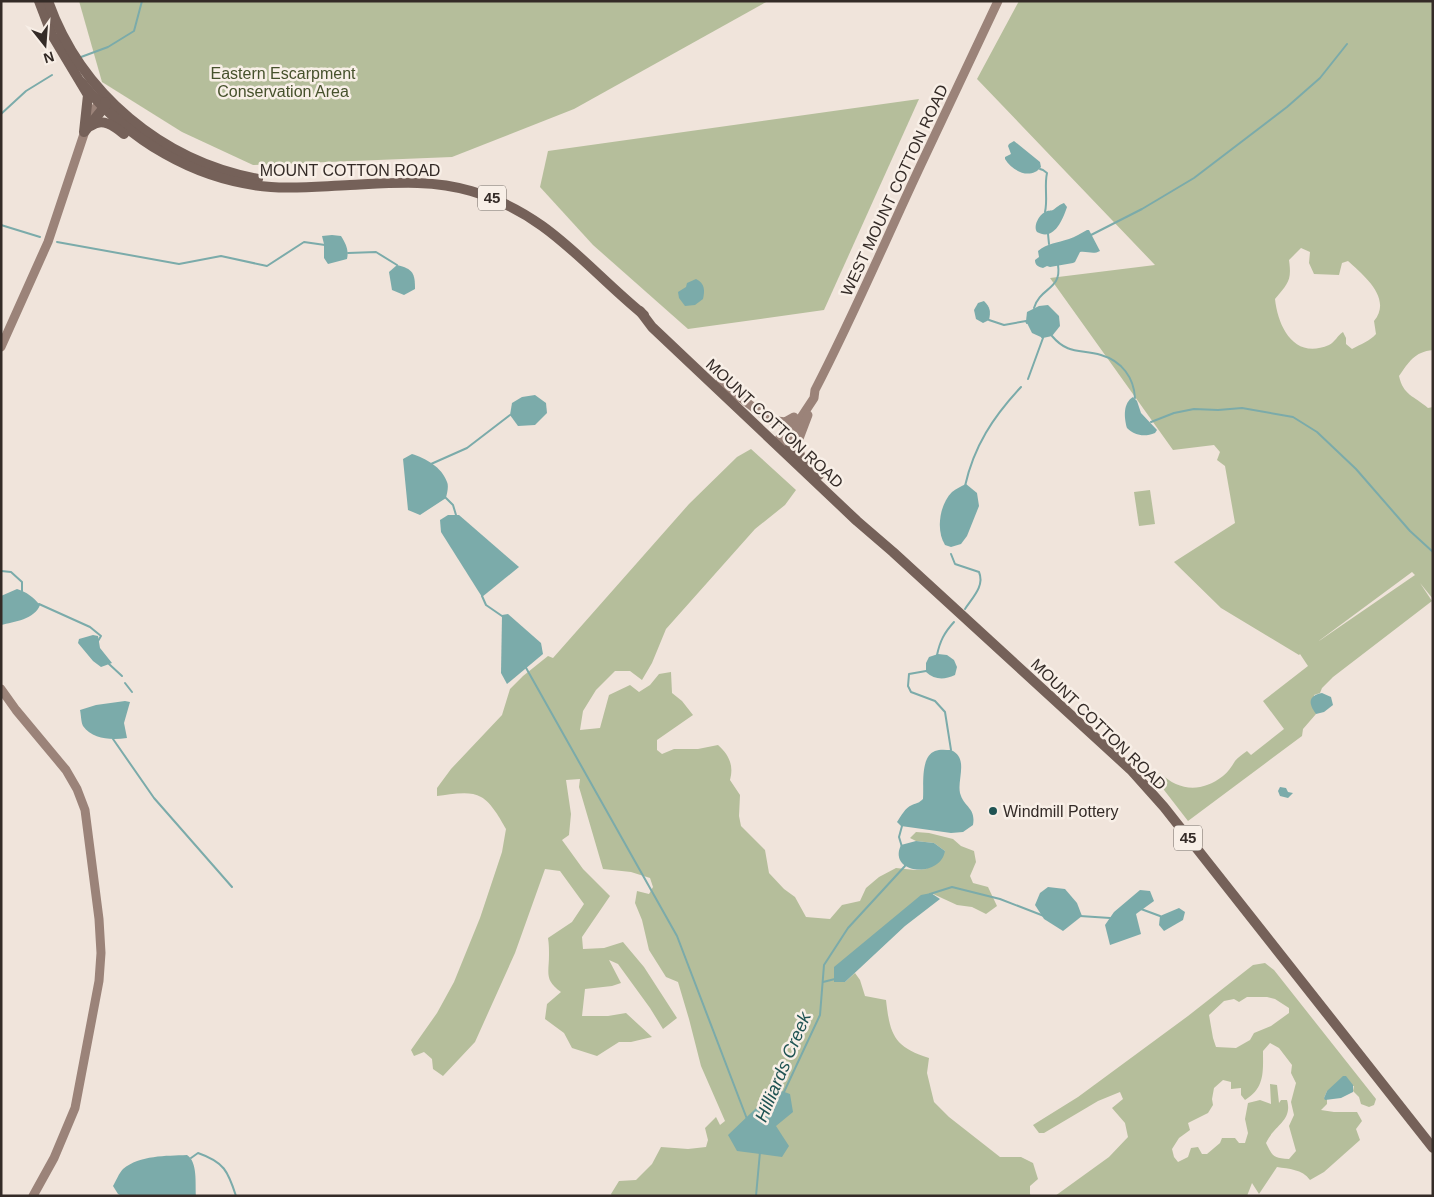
<svg xmlns="http://www.w3.org/2000/svg" width="1434" height="1197" font-family="Helvetica,sans-serif">
<style>
.green{fill:#b5be9b;fill-rule:evenodd}
.water{fill:#7babaa}
.lines{fill:none;stroke-linecap:round;stroke-linejoin:round}
.stream{stroke:#7babaa;stroke-width:2}
.secondary{stroke:#9b8379;stroke-width:9}
.primary{stroke:#756159;stroke-width:10}
.poi-dot{fill:#1f5353;stroke:#f8efe7;stroke-width:2}
.labels{text-anchor:middle;stroke-width:5;stroke-linejoin:round;paint-order:stroke}
.shield{fill:#f8efe7;stroke:#6f6661;stroke-width:1}
.shield-label{font-size:15px;font-weight:bold;fill:#342b27}
.park-label{font-size:16px;fill:#46512c;stroke:#f8efe7}
.street-label{font-size:16px;fill:#342b27;stroke:#f8efe7}
.poi-label{font-size:16px;fill:#342b27;stroke:#f8efe7;text-anchor:start}
.water-label{font-size:18px;font-style:italic;fill:#1f5353;stroke:#f8efe7}
</style>
<rect width="100%" height="100%" fill="#f0e4db"/>
<g class="green">
<polygon points="79,1 768,1 574,109 452,157 253,165 182,132 102,82"/>
<path d="M 1019,1 L 1433,1 L 1433,350 C 1414,352 1409,362 1399,376 C 1403,395 1414,396 1428,408 L 1433,407 L 1433,599 L 1420,583 L 1432,601 L 1333,677 L 1322,688 L 1320,693 L 1314,695 L 1316,714 L 1303,729 L 1302,736 L 1188,821 L 1154,777 L 1160,773 C 1179,791 1201,793 1223,776 C 1228,772 1232,766 1235,761 C 1238,757 1243,754 1247,751 L 1251,755 L 1284,729 L 1263,701 L 1308,666 L 1300,654 L 1299,655 L 1221,608 L 1174,562 L 1235,523 L 1225,466 L 1217,460 L 1220,452 L 1214,445 L 1173,450 L 1050,278 L 1155,265 L 977,79 ZM 1301,248 L 1310,252 L 1309,263 L 1314,274 L 1339,275 L 1342,263 L 1348,261 C 1363,275 1393,298 1374,321 L 1376,334 C 1370,341 1361,344 1352,349 L 1346,344 L 1346,338 L 1343,332 C 1337,336 1335,342 1329,345 C 1294,360 1278,327 1275,299 C 1288,283 1292,281 1289,260 ZM 1412,572 L 1415,575 L 1319,641 L 1320,640 Z"/>
<polygon points="919,99 824,310 688,329 593,245 540,187 548,151"/>
<path d="M 751,449 L 796,490 L 785,505 L 755,529 L 666,629 L 652,663 L 642,680 L 630,671 L 615,671 L 596,690 L 583,711 L 580,730 L 600,728 L 609,695 L 630,685 L 639,692 L 650,685 L 659,674 L 671,672 L 672,693 L 682,701 L 693,715 L 657,740 L 657,750 L 662,754 L 674,749 L 698,749 L 718,745 C 729,755 734,765 730,780 L 740,795 L 739,816 L 741,826 L 765,850 L 769,873 L 784,889 L 795,897 L 806,917 L 830,919 L 842,905 L 860,901 L 866,888 L 879,877 L 896,868 L 915,870 L 926,869 L 945,851 L 934,843 L 916,841 L 910,838 L 916,832 L 929,833 L 953,839 L 961,846 L 974,851 L 976,862 L 970,876 L 973,883 L 988,887 L 997,906 L 986,914 L 972,907 L 957,905 L 931,893 L 834,982 L 845,982 L 855,973 L 860,980 L 865,996 L 886,1000 C 890,1035 894,1047 929,1058 L 927,1073 L 934,1102 L 949,1117 L 1000,1157 L 1021,1157 L 1033,1163 L 1038,1179 L 1030,1186 L 1030,1194 L 1031,1196 L 612,1196 L 611,1194 L 619,1181 L 636,1180 L 652,1164 L 661,1147 L 688,1149 L 706,1147 L 708,1140 L 705,1128 L 716,1117 L 720,1125 L 725,1121 L 701,1066 L 689,1019 L 678,982 L 666,977 L 649,950 L 642,920 L 635,903 L 637,891 L 649,894 L 653,887 L 650,878 L 631,872 L 603,869 L 579,787 L 580,779 L 566,780 L 571,814 L 569,835 L 562,840 L 583,869 L 610,896 L 582,937 L 583,949 L 604,948 L 623,942 L 644,967 L 677,1018 L 663,1029 L 650,1008 L 618,964 L 609,960 L 621,983 L 612,986 L 585,989 L 582,1016 L 608,1016 L 626,1013 L 652,1037 L 631,1042 L 619,1042 L 597,1056 L 572,1048 L 564,1033 L 545,1019 L 547,1004 L 561,992 C 544,980 549,973 549,955 C 549,950 549,944 548,938 L 572,922 L 584,904 L 560,871 L 545,869 L 515,953 L 475,1042 L 443,1076 L 433,1069 L 432,1059 L 424,1052 L 414,1056 L 411,1050 L 437,1013 L 454,982 L 480,918 L 502,852 L 506,829 C 501,820 491,802 481,797 C 469,790 450,795 437,796 L 437,788 L 451,769 L 502,715 L 510,689 L 523,676 L 548,656 L 553,658 L 689,504 L 737,457 Z"/>
<polygon points="1150,490 1155,524 1139,526 1134,492"/>
<path d="M 1265,963 L 1274,970 L 1376,1099 L 1374,1105 L 1369,1107 L 1361,1104 L 1359,1097 L 1353,1091 L 1354,1086 L 1327,1091 L 1324,1098 L 1327,1099 L 1327,1104 L 1321,1110 L 1334,1112 L 1357,1112 L 1362,1121 L 1356,1129 L 1360,1140 L 1324,1172 L 1310,1180 C 1302,1169 1289,1169 1277,1167 L 1259,1194 L 1252,1183 L 1247,1196 L 1055,1196 L 1109,1157 L 1128,1137 L 1125,1123 L 1112,1108 L 1123,1099 L 1120,1092 L 1098,1101 L 1044,1133 L 1039,1133 L 1033,1125 L 1078,1097 L 1188,1016 L 1253,965 ZM 1247,997 L 1267,997 L 1275,999 L 1289,1008 L 1289,1013 L 1271,1026 L 1254,1033 L 1250,1040 L 1236,1048 L 1216,1047 L 1213,1038 L 1209,1015 L 1224,1001 L 1234,999 L 1239,1002 ZM 1270,1043 L 1279,1048 L 1292,1065 L 1291,1073 L 1296,1083 L 1291,1102 L 1294,1115 L 1289,1126 L 1296,1151 L 1289,1159 C 1273,1158 1273,1157 1266,1143 C 1274,1125 1293,1121 1287,1100 L 1281,1100 L 1279,1103 L 1277,1085 L 1270,1084 L 1271,1104 L 1260,1100 L 1248,1103 L 1245,1119 L 1248,1133 L 1245,1143 L 1239,1143 L 1235,1138 L 1222,1138 L 1220,1143 L 1207,1154 L 1202,1154 L 1198,1147 L 1191,1148 L 1188,1157 L 1178,1162 L 1174,1157 L 1172,1149 L 1179,1138 L 1190,1130 L 1188,1123 L 1208,1113 L 1213,1105 L 1212,1099 L 1214,1088 L 1223,1080 L 1231,1082 L 1231,1089 L 1241,1088 L 1241,1095 L 1245,1100 C 1265,1088 1263,1072 1263,1051 Z"/>
</g>
<g class="water">
<path d="M 1014,141 L 1040,162 L 1041,167 C 1031,180 1013,172 1005,159 L 1005,157 L 1011,154 L 1008,146 L 1009,144 Z"/>
<path d="M 1064,203 L 1067,207 C 1063,219 1054,242 1037,232 C 1033,226 1039,215 1045,212 C 1048,210 1051,211 1053,210 C 1057,207 1059,205 1064,203 Z"/>
<path d="M 1087,230 L 1089,230 L 1100,251 C 1093,255 1088,251 1080,252 L 1075,262 L 1073,263 L 1050,267 L 1047,266 L 1043,268 C 1038,267 1035,265 1035,260 L 1039,257 L 1038,251 C 1048,243 1057,243 1069,239 C 1075,237 1081,233 1087,230 Z"/>
<path d="M 332,235 L 341,236 C 346,244 349,250 347,259 L 328,264 L 324,258 L 324,244 L 322,236 Z"/>
<path d="M 397,265 C 413,269 415,273 415,289 L 404,295 L 392,290 L 389,272 Z"/>
<path d="M 696,279 C 705,283 705,291 703,299 L 695,305 L 685,306 L 679,298 L 678,292 L 686,287 L 687,283 Z"/>
<path d="M 984,301 C 990,307 991,311 989,320 L 983,323 L 976,319 L 974,310 L 978,303 Z"/>
<polygon points="1048,305 1059,316 1060,326 1052,336 1043,338 1032,333 1026,321 1027,312 1039,306"/>
<polygon points="535,395 546,403 547,413 535,425 518,426 510,415 512,403 522,397"/>
<path d="M 1133,397 L 1137,401 L 1141,413 L 1157,430 L 1155,433 C 1145,437 1135,436 1127,428 C 1124,417 1123,403 1133,397 Z"/>
<path d="M 412,454 C 425,458 442,467 447,482 C 449,486 447,493 446,498 L 420,515 L 408,510 L 403,459 Z"/>
<path d="M 966,484 L 977,493 L 979,506 L 967,536 L 961,544 L 951,547 L 945,545 C 936,531 939,505 952,492 C 956,489 961,486 966,484 Z"/>
<polygon points="448,515 459,515 519,567 482,597 441,532 440,520"/>
<path d="M 17,589 C 27,592 33,597 40,605 C 35,619 14,622 1,625 L 1,596 Z"/>
<polygon points="508,614 541,643 543,654 507,684 501,673 502,615"/>
<polygon points="93,635 98,636 100,648 112,663 101,667 93,661 78,643 79,639"/>
<path d="M 938,654 L 947,655 L 954,660 L 957,667 L 955,675 C 944,680 935,680 926,672 L 926,663 L 929,657 Z"/>
<path d="M 1322,693 L 1331,697 L 1333,705 L 1324,712 L 1316,714 C 1308,703 1308,696 1322,693 Z"/>
<path d="M 125,701 L 130,702 L 124,723 L 127,738 C 112,740 93,740 83,726 C 81,722 81,714 80,710 L 96,705 Z"/>
<path d="M 951,750 C 969,758 957,779 960,793 C 964,808 976,807 973,825 L 963,832 L 951,833 L 901,826 L 897,822 C 901,816 905,808 912,805 C 917,803 919,803 923,799 C 924,785 920,757 935,751 C 940,749 946,750 951,750 Z"/>
<polygon points="1280,787 1286,788 1288,792 1293,793 1288,798 1280,796 1278,791"/>
<path d="M 916,841 L 934,843 L 945,851 C 940,879 887,874 901,845 Z"/>
<polygon points="1048,887 1065,889 1077,903 1082,916 1063,931 1044,919 1035,905 1040,893"/>
<polygon points="1140,890 1150,891 1154,901 1136,914 1141,934 1110,945 1105,925 1114,912"/>
<polygon points="931,893 940,899 905,926 845,982 834,982 834,967 921,895"/>
<polygon points="1179,908 1185,912 1183,920 1164,931 1159,925 1160,916"/>
<polygon points="1343,1076 1346,1076 1353,1085 1353,1092 1341,1098 1325,1100 1324,1098 1327,1091"/>
<polygon points="776,1089 790,1094 793,1112 776,1126 789,1146 782,1157 737,1151 728,1135"/>
<path d="M 187,1155 C 198,1162 195,1184 196,1196 L 122,1196 L 118,1194 L 113,1186 C 116,1181 119,1173 123,1169 C 140,1155 166,1156 187,1155 Z"/>
</g>
<g class="lines">
<g class="stream">
<polyline points="81,57 108,47 134,31 142,1"/>
<polyline points="1,114 26,91 52,75"/>
<path d="M 1040,169 L 1043,170 L 1047,173 C 1044,186 1048,199 1045,212"/>
<polyline points="1,225 40,237"/>
<polyline points="1048,234 1049,244"/>
<polyline points="1091,235 1142,209 1194,178 1287,107 1320,78 1347,44"/>
<polyline points="57,242 179,264 221,256 267,266 304,242 325,245"/>
<polyline points="348,253 376,252 397,265"/>
<path d="M 1034,308 C 1040,287 1062,290 1058,265"/>
<polyline points="989,320 1004,325 1026,321 1027,323"/>
<path d="M 1052,336 C 1068,355 1081,349 1101,355 C 1122,361 1134,378 1135,398"/>
<polyline points="1028,379 1043,338 1042,337"/>
<polyline points="1151,422 1174,413 1194,409 1218,410 1242,408 1293,417 1317,432 1356,469 1410,531 1433,552"/>
<polyline points="431,464 467,448 510,415"/>
<path d="M 965,486 C 974,446 993,417 1021,387"/>
<polyline points="446,498 453,505 456,515"/>
<path d="M 951,554 L 955,564 L 979,572 C 985,586 972,598 965,609"/>
<polyline points="1,571 11,572 22,582 22,591"/>
<polyline points="482,596 486,605 502,616"/>
<polyline points="39,604 90,627 101,636 98,641"/>
<path d="M 937,655 C 940,641 944,633 954,622"/>
<polyline points="109,664 122,676"/>
<polyline points="525,666 677,936 747,1119"/>
<polyline points="926,671 909,674 908,686 911,692 935,701 945,712 951,750"/>
<polyline points="125,683 132,692"/>
<polyline points="113,739 154,798 232,887"/>
<polyline points="902,847 899,837 902,826"/>
<polyline points="930,894 952,887 1000,899 1044,916"/>
<polyline points="1141,909 1160,916"/>
<polyline points="1080,916 1110,918"/>
<polyline points="823,982 835,979"/>
<polyline points="784,1092 820,1015 824,965 848,928 905,866 905,864"/>
<path d="M 191,1158 L 198,1153 C 224,1162 228,1171 236,1196"/>
<polyline points="756,1196 760,1152"/>
</g>
<g class="secondary">
<path d="M 1,347 L 48,242 L 85,131 C 87,119 93,106 105,101"/>
<polyline points="720,382 770,420 785,422 794,417"/>
<polyline points="776,444 792,419"/>
<path d="M 781,448 L 814,398 L 815,390 C 855,313 888,234 925,156 C 949,104 974,53 998,1"/>
<polyline points="801,456 797,444 808,415"/>
<polyline points="1,689 16,710 66,770 77,789 85,810 99,919 101,953 99,981 75,1108 54,1158 33,1196"/>
</g>
<g class="primary">
<polyline points="39,1 52,35 88,95 84,132"/>
<path d="M 48,1 C 81,94 162,161 258,179"/>
<path d="M 81,82 C 128,140 195,181 271,187 C 297,189 324,186 350,185 C 391,183 431,179 471,191 C 549,214 584,266 644,315"/>
<path d="M 91,126 C 102,117 114,126 124,134"/>
<polyline points="85,131 106,105 105,102"/>
<polyline points="640,311 652,327 857,521 893,552 1131,770 1164,807 1433,1148"/>
<polyline points="790,447 819,475"/>
</g>
</g>
<circle class="poi-dot" cx="993" cy="811" r="5"/>
<g class="labels">
<g class="shield">
<rect x="478" y="185.5" width="28" height="25" rx="4"/>
<rect x="1174" y="825.5" width="28" height="25" rx="4"/>
</g>
<g class="shield-label">
<text x="492" y="203">45</text>
<text x="1188" y="843">45</text>
</g>
<g class="park-label">
<text x="283" y="79">Eastern Escarpment<tspan x="283" dy="18">Conservation Area</tspan></text>
</g>
<g class="street-label">
<text x="350" y="176">MOUNT COTTON ROAD</text>
<text transform="translate(894 190) rotate(-65)" y="6">WEST MOUNT COTTON ROAD</text>
<text transform="translate(775 423) rotate(43)" y="6">MOUNT COTTON ROAD</text>
<text transform="translate(1099 724) rotate(44)" y="6">MOUNT COTTON ROAD</text>
</g>
<g class="poi-label">
<text x="1003" y="817">Windmill Pottery</text>
</g>
<g class="water-label">
<text transform="translate(783 1067) rotate(-67)" y="6">Hilliards Creek</text>
</g>
</g>
<rect width="1434" height="1197" fill="none" stroke="#342b27" stroke-width="5"/>
<g transform="translate(45 45) rotate(163)" stroke="#f8efe7" stroke-width="4" paint-order="stroke">
<path d="M0-4L9 19L0 12L-9 19Z" fill="#342b27"/>
<text y="-8" font-size="14" font-weight="bold" text-anchor="middle" fill="#342b27">N</text>
</g>
</svg>
